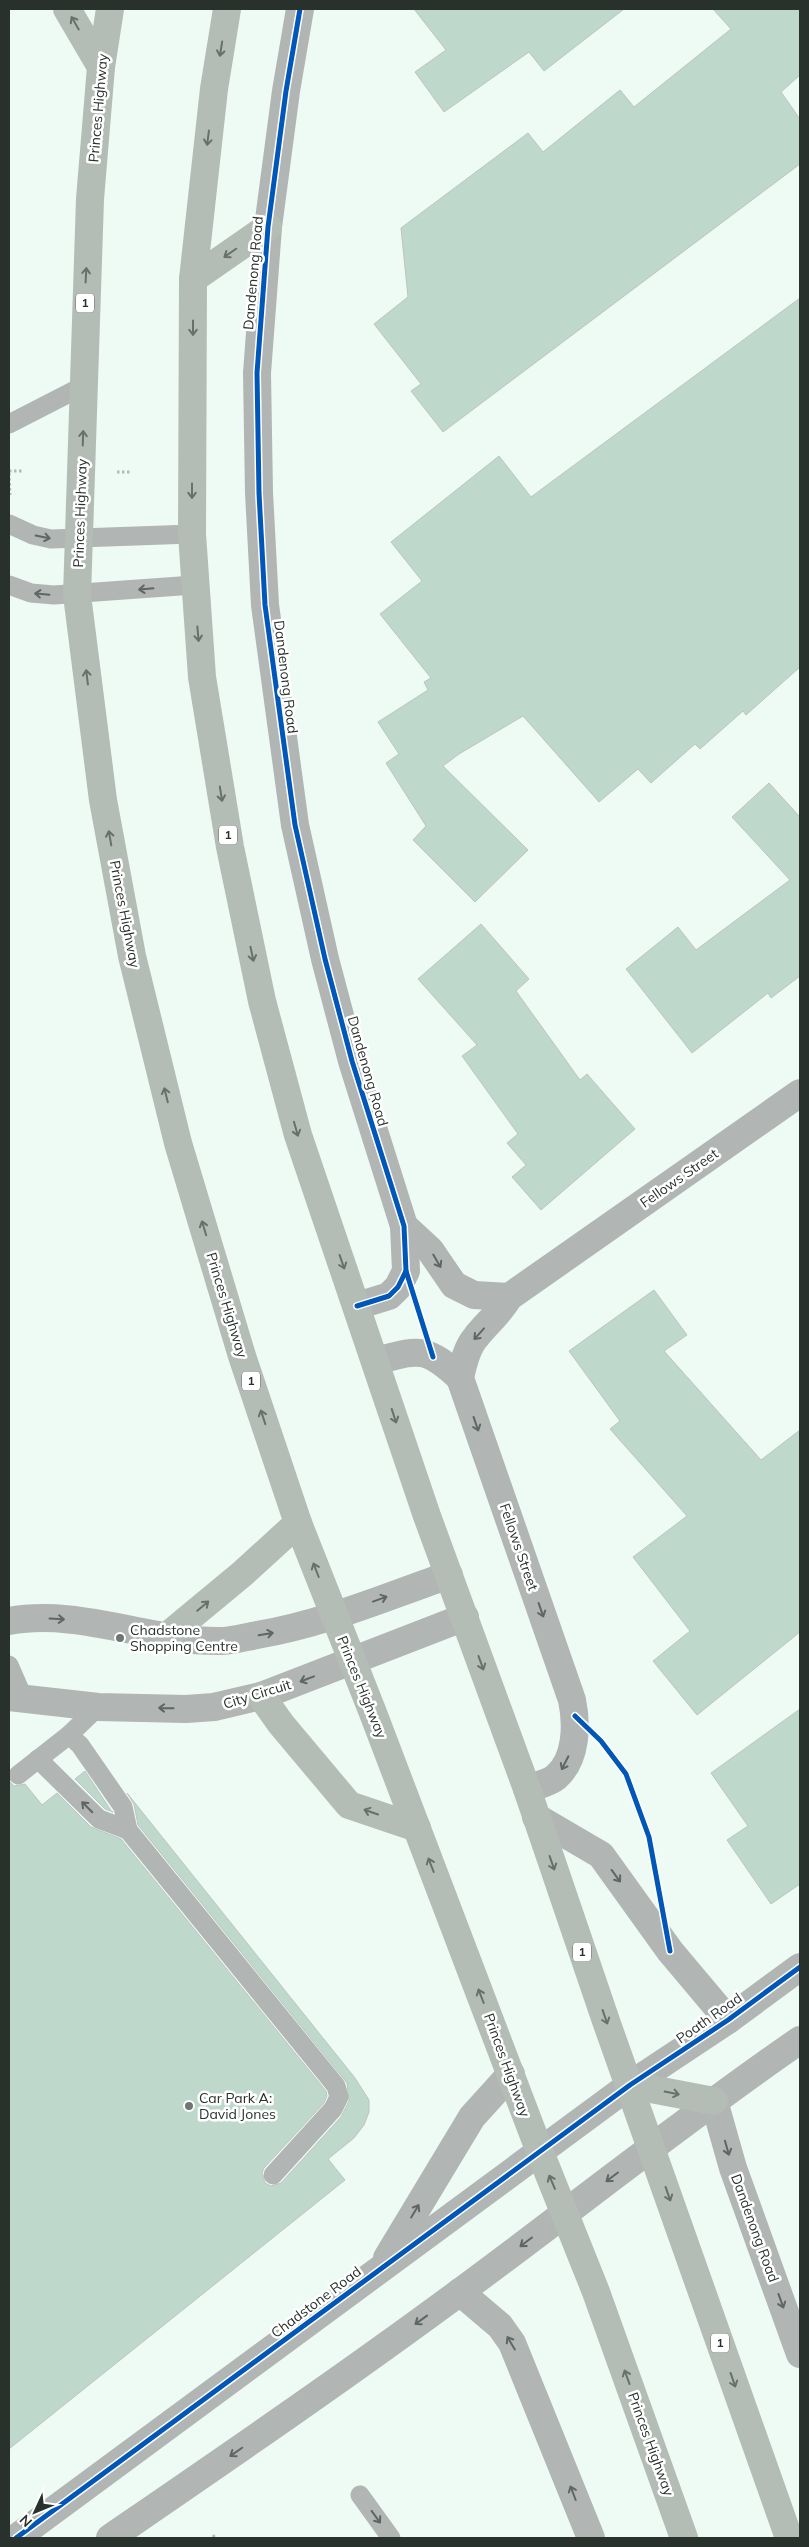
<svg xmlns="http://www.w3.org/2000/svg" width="809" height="2547" font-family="Mulish,sans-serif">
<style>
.building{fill:#bfd8cc;stroke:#bcc5c1}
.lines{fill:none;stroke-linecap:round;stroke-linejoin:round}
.path{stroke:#b5bab8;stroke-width:3;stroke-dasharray:2.5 2.5;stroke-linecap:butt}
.service{stroke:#b1b5b3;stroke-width:19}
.minor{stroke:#b1b5b3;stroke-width:28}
.tertiary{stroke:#b1b5b3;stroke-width:28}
.trunk{stroke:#b4bcb6;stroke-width:28}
.cycleway-casing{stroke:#fff;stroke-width:8}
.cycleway{stroke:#0057b8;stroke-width:5}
.oneway{stroke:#68706b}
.oneway2{stroke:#5f6663}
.poi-dot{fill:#6e7773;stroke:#fff;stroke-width:2}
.labels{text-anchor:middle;stroke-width:5;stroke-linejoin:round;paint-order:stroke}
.shield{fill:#fff;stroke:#696f6c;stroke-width:1}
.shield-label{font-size:12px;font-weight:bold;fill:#29312d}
.street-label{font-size:14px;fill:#29312d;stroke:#fff}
.poi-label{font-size:14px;fill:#29312d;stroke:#fff;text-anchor:start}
</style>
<rect width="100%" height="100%" fill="#eefaf4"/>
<g class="building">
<polygon points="414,9 624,9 544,71 529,52 444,112 415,72 446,50"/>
<polygon points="713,9 800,9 800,75 781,92 800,119 800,164 443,432 411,391 421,384 374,324 408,297 401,228 528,133 543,152 620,90 634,107 731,29"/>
<polygon points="800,298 800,667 746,715 743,711 700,749 695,744 651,783 638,769 599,802 523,716 459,754 443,766 528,850 475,902 413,840 426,826 386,763 399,754 378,722 428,690 424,682 431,678 380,614 422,581 391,542 499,456 531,497"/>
<polygon points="769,783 800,817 800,976 771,998 768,993 692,1053 626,969 678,927 696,950 790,880 732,817"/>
<polygon points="481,924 529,979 516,991 580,1080 587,1074 635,1129 541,1210 512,1177 526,1165 507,1143 518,1134 462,1056 477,1045 418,979"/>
<polygon points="654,1290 687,1335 664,1351 761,1460 800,1430 800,1632 697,1715 653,1661 690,1631 633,1557 687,1516 610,1429 620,1421 569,1351"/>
<polygon points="800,1709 800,1884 771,1904 727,1840 748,1826 711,1773"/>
<polygon points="85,1771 112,1812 113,1812 105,1809 75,1779"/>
<polygon points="9,1781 14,1786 25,1784 42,1805 57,1793 91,1827 121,1839 326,2091 327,2096 324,2103 264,2168 262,2173 265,2183 271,2186 281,2183 341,2117 349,2101 347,2083 138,1825 134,1804 127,1793 355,2078 369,2100 369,2112 364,2125 354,2138 328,2159 345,2180 9,2449"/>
</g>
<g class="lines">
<g class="path">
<polyline points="9,471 22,471"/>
<polyline points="117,472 131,472"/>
<polyline points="9,473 10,495"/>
<polyline points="213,2535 215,2538"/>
</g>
<g class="service">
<polyline points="9,424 85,385"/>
<polyline points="9,524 33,535 51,539 192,534"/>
<polyline points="9,585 31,593 54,595 194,585"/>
<polyline points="9,1665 23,1697"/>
<polyline points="69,1735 80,1745 123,1807 128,1830 336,2086 339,2097 333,2109 273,2175"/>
<polyline points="38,1759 99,1819 128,1830"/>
<polyline points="18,1775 69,1735 98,1707"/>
<polyline points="360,2495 391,2538"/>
</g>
<g class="minor">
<polyline points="300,9 286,91 268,227 257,373 259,493 265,605 295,825 325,959 352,1061 404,1226 406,1271 398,1287 389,1296 357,1306"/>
<polyline points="404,1226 430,1250 454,1285 474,1295 509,1297"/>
<path d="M 376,1361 C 418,1350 425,1345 460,1378"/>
<path d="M 9,1621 C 79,1608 149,1642 220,1641 C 232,1641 245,1637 257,1635 C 323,1624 386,1597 449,1575"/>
<polyline points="9,1697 98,1707 186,1709 214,1707 261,1696 465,1617"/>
<path d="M 527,1789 C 535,1786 549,1783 556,1777 C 577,1759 577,1724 572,1700 L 460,1378 C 463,1364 467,1347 476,1337 C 487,1323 500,1313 509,1297 L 800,1093"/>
<polyline points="714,2101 733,2168 800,2354"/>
</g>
<g class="tertiary">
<polyline points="536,1817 601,1855 670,1951 728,2020"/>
<polyline points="387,2258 472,2117 511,2074"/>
<polyline points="460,2292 500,2326 512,2343 591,2538"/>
<polyline points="16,2538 630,2085 728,2020 800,1967"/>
<path d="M 110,2538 C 228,2457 345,2377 460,2292 C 574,2208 684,2120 800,2040"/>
</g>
<g class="trunk">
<polyline points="67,9 101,67"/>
<polyline points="110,9 101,67 90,199 77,595 103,800 132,956 178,1143 242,1356 298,1523 373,1713 540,2152 596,2292 684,2538"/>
<polyline points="227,9 214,89 193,279 192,534 202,677 230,847 262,1001 298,1135 427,1516 527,1789 606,2021 789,2538"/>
<polyline points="193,279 268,227"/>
<polyline points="166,1637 242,1574 298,1523"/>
<polyline points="261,1696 281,1724 349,1805 417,1828"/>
<polyline points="630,2085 714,2101"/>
</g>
<g class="cycleway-casing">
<g id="cycleway">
<polyline points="300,9 286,91 268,227 257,373 259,493 265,605 295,825 325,959 352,1061 404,1226 406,1271 398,1287 389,1296 357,1306"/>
<polyline points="406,1271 433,1357"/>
<polyline points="575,1716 601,1741 626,1774 649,1837 670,1951"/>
<polyline points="16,2538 630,2085 728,2020 800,1967"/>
</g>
</g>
<use href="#cycleway" class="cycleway"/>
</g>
<defs><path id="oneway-shaft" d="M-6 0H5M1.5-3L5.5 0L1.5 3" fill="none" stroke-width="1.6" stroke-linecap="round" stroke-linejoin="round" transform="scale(1.25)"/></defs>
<g class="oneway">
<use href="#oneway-shaft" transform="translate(75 23) rotate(-120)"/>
<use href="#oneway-shaft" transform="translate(221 49) rotate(99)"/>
<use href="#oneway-shaft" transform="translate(208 138) rotate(97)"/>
<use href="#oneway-shaft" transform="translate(230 253) rotate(145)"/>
<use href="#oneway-shaft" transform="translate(86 275) rotate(-87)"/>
<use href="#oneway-shaft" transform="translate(193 328) rotate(90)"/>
<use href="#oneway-shaft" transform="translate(83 438) rotate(-88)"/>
<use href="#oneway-shaft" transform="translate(192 491) rotate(90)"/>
<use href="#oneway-shaft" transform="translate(198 634) rotate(85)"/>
<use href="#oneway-shaft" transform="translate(87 677) rotate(-97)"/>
<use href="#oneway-shaft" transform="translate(221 794) rotate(81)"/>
<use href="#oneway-shaft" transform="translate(110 838) rotate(-100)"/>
<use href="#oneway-shaft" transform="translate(252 954) rotate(78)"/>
<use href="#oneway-shaft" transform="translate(166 1095) rotate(-104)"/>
<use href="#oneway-shaft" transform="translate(296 1129) rotate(74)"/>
<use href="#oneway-shaft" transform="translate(204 1228) rotate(-107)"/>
<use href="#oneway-shaft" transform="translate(342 1262) rotate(71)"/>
<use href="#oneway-shaft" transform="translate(394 1416) rotate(72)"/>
<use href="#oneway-shaft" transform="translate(263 1417) rotate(-108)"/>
<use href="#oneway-shaft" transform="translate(316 1570) rotate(-111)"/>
<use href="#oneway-shaft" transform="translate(203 1606) rotate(-40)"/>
<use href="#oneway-shaft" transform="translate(481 1663) rotate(70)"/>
<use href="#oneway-shaft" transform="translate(371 1812) rotate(-161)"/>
<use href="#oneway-shaft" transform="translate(552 1863) rotate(71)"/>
<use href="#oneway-shaft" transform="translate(431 1865) rotate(-111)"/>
<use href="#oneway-shaft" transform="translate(481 1996) rotate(-111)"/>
<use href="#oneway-shaft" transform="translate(605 2017) rotate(71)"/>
<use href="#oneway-shaft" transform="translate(672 2093) rotate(11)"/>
<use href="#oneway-shaft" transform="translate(552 2182) rotate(-113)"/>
<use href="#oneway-shaft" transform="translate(668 2194) rotate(71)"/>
<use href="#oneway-shaft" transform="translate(627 2377) rotate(-110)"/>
<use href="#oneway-shaft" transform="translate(733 2380) rotate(71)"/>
</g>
<g class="oneway2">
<use href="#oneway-shaft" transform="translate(43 537) rotate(11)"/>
<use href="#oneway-shaft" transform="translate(146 589) rotate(175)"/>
<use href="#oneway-shaft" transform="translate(42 594) rotate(-175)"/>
<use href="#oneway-shaft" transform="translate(437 1261) rotate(60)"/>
<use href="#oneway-shaft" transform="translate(479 1334) rotate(132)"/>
<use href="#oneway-shaft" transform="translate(476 1424) rotate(71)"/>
<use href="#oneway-shaft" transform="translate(380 1599) rotate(-20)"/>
<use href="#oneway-shaft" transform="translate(541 1610) rotate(71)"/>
<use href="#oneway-shaft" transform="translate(57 1619) rotate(3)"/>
<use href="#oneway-shaft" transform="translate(266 1634) rotate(-10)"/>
<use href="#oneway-shaft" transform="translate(307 1679) rotate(159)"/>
<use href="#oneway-shaft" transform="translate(166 1708) rotate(-179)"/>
<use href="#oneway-shaft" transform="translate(565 1763) rotate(117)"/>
<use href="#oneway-shaft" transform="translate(87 1807) rotate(-135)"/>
<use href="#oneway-shaft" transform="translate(616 1876) rotate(54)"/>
<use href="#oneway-shaft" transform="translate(727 2148) rotate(74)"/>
<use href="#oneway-shaft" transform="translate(612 2177) rotate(143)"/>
<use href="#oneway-shaft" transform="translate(415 2211) rotate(-59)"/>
<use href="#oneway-shaft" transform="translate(526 2242) rotate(143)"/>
<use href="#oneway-shaft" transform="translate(781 2301) rotate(70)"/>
<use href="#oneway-shaft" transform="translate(421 2320) rotate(144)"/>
<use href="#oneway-shaft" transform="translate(511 2343) rotate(-121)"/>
<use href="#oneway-shaft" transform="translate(236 2452) rotate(145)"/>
<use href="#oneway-shaft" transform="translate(573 2493) rotate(-111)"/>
<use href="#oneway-shaft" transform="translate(376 2517) rotate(54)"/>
</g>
<g class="poi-dot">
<circle cx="120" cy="1638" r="5"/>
<circle cx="189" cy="2106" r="5"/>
</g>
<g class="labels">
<g class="shield">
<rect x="76" y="293.5" width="18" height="19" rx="4"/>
<rect x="219" y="825.5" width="18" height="19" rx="4"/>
<rect x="242" y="1371.5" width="18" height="19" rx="4"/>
<rect x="573" y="1942.5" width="18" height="19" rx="4"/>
<rect x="711" y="2333.5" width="18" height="19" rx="4"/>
</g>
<g class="shield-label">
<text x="85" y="307">1</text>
<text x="228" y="839">1</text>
<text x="251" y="1385">1</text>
<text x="582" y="1956">1</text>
<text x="720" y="2347">1</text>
</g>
<g class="street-label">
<text transform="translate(98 108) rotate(-85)" y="5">Princes Highway</text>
<text transform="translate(253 273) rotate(-85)" y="5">Dandenong Road</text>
<text transform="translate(80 513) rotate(-88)" y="5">Princes Highway</text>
<text transform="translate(286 677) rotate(83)" y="5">Dandenong Road</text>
<text transform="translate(125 914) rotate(79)" y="5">Princes Highway</text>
<text transform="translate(368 1071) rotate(74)" y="5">Dandenong Road</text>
<text transform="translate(679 1178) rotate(-35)" y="5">Fellows Street</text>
<text transform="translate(227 1305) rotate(73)" y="5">Princes Highway</text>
<text transform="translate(519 1547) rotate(71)" y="5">Fellows Street</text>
<text transform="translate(362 1687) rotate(68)" y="5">Princes Highway</text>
<text transform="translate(257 1694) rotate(-17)" y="5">City Circuit</text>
<text transform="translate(709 2018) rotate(-35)" y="5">Poath Road</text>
<text transform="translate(507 2065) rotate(70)" y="5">Princes Highway</text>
<text transform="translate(755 2228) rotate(70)" y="5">Dandenong Road</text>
<text transform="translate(316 2302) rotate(-37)" y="5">Chadstone Road</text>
<text transform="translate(651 2444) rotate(70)" y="5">Princes Highway</text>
</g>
<g class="poi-label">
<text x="130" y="1635">Chadstone<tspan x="130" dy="16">Shopping Centre</tspan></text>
<text x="199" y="2103">Car Park A:<tspan x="199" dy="16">David Jones</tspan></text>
</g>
</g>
<rect width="809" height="2547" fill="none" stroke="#29312d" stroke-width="20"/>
<g transform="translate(35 2512) rotate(226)" stroke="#ffffff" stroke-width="4" paint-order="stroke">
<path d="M0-4L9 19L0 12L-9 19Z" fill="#29312d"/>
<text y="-8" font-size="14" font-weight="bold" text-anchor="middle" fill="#29312d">N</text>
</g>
</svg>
